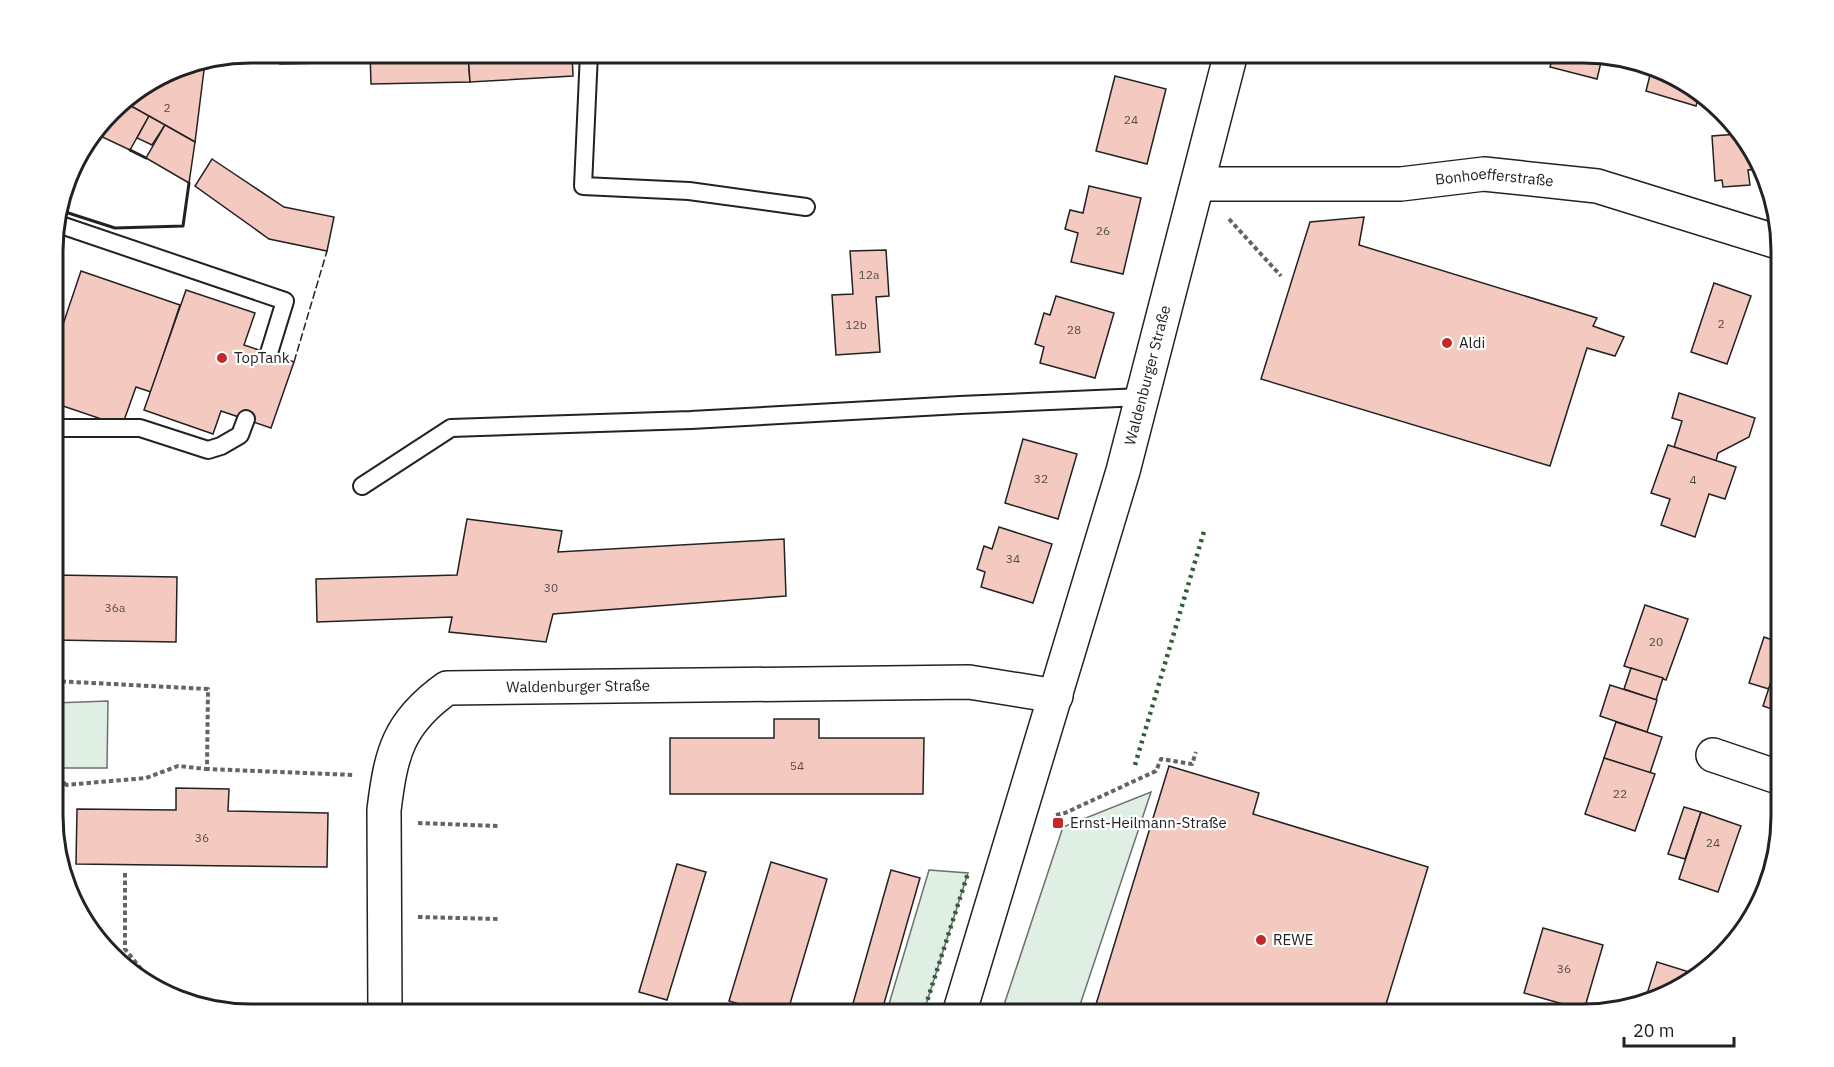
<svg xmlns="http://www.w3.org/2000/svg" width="1834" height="1067" font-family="'IBM Plex Sans',sans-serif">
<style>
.green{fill:#e0efe3;stroke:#6f6f6f;stroke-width:1.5}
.building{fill:#f3c9c0;stroke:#222;stroke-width:1.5}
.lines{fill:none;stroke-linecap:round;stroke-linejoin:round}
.lane-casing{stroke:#222;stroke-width:20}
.street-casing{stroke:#222;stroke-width:36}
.secondary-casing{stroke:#222;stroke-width:36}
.path{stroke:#646464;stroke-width:4;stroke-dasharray:4.5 3;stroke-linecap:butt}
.lane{stroke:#fff;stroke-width:16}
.street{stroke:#fff;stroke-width:33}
.secondary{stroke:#fff;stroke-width:33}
.hedge{stroke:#2f5e38;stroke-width:4.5;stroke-dasharray:3 4.5;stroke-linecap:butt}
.fence{stroke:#222;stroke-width:1.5;stroke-dasharray:8 3;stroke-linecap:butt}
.wall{stroke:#222;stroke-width:3}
.poi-dot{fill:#c62828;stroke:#fff;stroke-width:2}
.labels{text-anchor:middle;stroke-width:4.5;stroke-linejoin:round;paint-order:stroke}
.number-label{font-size:12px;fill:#564c4a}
.street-label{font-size:15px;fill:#222;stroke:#fff}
.poi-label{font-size:15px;fill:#222;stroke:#fff;text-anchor:start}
.rim{fill:none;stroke:#222;stroke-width:3}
</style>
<rect width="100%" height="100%" fill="#fff"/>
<g class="green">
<polygon points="108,701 107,768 54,768 54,703"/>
<polygon points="1151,792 1077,1014 1001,1014 1063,827"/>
<polygon points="929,870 968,873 923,1014 886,1014"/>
</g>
<g class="building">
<polygon points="279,53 370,53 370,62 280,64"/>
<polygon points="370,53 468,53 470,82 371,84"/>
<polygon points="468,53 572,53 573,76 470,82"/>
<polygon points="653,53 763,53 654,60"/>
<polygon points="1542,53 1583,53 1602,58 1597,79 1550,67 1553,55"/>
<polygon points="205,62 195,142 122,101 175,67"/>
<polygon points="1651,71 1682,79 1699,95 1696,106 1646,91"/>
<polygon points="1115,76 1166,89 1147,164 1096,151"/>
<polygon points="122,101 149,116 130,150 96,134"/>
<polygon points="149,116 165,125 152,145 137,138"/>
<polygon points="165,125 195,142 189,183 146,158"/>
<polygon points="1738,131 1748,141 1758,169 1748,170 1750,185 1723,187 1722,180 1715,181 1712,136 1738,134"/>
<polygon points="212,159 284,207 334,217 327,251 269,239 195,186"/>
<polygon points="1089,186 1141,198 1123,274 1071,262 1078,233 1065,229 1070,210 1083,213"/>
<polygon points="1364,217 1359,245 1597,318 1593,326 1624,337 1615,356 1587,348 1550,466 1261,379 1310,222"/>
<polygon points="886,250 889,296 876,297 880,352 836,355 832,295 853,294 850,251"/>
<polygon points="81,271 180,305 151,392 136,387 122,426 54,403 54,351"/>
<polygon points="1714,283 1751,296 1727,364 1691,352"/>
<polygon points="186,290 255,313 244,345 294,362 271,428 221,411 213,434 144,410"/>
<polygon points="1056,296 1114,313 1095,378 1040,363 1044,347 1035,344 1044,313 1050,315"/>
<polygon points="1679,393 1755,418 1749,437 1718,453 1716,461 1674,447 1682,421 1672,418"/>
<polygon points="1023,439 1077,454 1058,519 1005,503"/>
<polygon points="1668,445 1736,467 1725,499 1709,494 1695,537 1661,525 1670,499 1651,493"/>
<polygon points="467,519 562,531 558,552 784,539 786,596 553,614 546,642 449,632 452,617 317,622 316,579 457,575"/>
<polygon points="999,527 1052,544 1033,603 981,587 985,572 977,569 984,546 992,549"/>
<polygon points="54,575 177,577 176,642 54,640"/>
<polygon points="1645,605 1688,619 1666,680 1624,666"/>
<polygon points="1764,637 1781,643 1781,651 1769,689 1749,683"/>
<polygon points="1781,651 1781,712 1763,706"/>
<polygon points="1631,668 1663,678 1656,700 1624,689"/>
<polygon points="1610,685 1657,700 1647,732 1600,716"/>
<polygon points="774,719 819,719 819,738 924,738 923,794 670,794 670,738 774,738"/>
<polygon points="1616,722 1662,737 1650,773 1604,758"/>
<polygon points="1604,758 1655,774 1635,831 1585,814"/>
<polygon points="1169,766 1259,793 1253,814 1428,867 1383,1014 1093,1014"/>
<polygon points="176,788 229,789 228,811 328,813 327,867 76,864 77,809 176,810"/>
<polygon points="1684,807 1701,812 1685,859 1668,854"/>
<polygon points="1701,812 1741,826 1718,892 1679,879"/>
<polygon points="771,862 827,879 787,1014 772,1014 729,1001"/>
<polygon points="677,864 706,872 667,1000 639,992"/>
<polygon points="891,870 920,878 881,1014 850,1014"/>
<polygon points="1543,928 1603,945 1584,1010 1524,993"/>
<polygon points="1657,962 1699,975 1693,981 1646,997"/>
</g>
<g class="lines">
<g class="lane-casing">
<g id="lane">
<polyline points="589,53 583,186 689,191 806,207"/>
<polyline points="55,223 285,301 269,353"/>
<polyline points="54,428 140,428 208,450 221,446 240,435 246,419"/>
<polyline points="362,486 451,428 691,420 960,405 1142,397"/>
</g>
</g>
<g class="street-casing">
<g id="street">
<path id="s1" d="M 1198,184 L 1401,184 L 1484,174 L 1597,186 L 1781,243"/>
<polyline points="1713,755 1781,778"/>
<path id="s2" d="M 385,1014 L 384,810 C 391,753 398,723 447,688 L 969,682 L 1056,696"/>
</g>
</g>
<g class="secondary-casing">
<g id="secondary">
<path id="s3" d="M 959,1014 L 1123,471 L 1231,53"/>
</g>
</g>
<g class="path">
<polyline points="1229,219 1281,276"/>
<polyline points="54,681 208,689 207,769 354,775"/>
<polyline points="58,768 65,785"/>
<polyline points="1056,815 1065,813 1156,771 1161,759 1192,764 1196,752"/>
<polyline points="418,823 498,826"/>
<polyline points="55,843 54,804 65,785 146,778 178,766 207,769"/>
<polyline points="125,873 125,949 157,989"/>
<polyline points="418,917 498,919"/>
</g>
<use href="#lane" class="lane"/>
<use href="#street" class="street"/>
<use href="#secondary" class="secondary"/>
<g class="hedge">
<polyline points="1135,765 1205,528"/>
<polyline points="923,1014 968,873"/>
</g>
<polyline class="fence" points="294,362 327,251"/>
<g class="wall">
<polyline points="130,150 146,158"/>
<polyline points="59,210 115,228 183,226 189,183"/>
</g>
</g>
<g class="poi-dot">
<circle cx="1447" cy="343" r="6"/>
<circle cx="222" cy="358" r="6"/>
<rect x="1052" y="817" width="12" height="12" rx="3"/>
<circle cx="1261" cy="940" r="6"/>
</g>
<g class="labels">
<g class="number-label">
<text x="167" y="112">2</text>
<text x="1131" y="124">24</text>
<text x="1103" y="235">26</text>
<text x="869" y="279">12a</text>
<text x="1721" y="328">2</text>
<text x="856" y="329">12b</text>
<text x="1074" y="334">28</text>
<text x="1041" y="483">32</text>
<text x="1693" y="484">4</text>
<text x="1013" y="563">34</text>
<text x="551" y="592">30</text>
<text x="115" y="612">36a</text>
<text x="1656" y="646">20</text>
<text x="797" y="770">54</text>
<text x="1620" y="798">22</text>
<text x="202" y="842">36</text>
<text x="1713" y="847">24</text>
<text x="1564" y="973">36</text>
</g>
<g class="street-label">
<text dy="5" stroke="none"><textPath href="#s1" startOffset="297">Bonhoefferstraße</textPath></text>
<text dy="5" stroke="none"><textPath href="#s3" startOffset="666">Waldenburger Straße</textPath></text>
<text dy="5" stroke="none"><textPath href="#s2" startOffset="478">Waldenburger Straße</textPath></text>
</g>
<g class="poi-label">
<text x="1459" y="348">Aldi</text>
<text x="234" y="363">TopTank</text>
<text x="1070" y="828">Ernst-Heilmann-Straße</text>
<text x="1273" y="945">REWE</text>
</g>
</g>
<path d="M0 0H1834V1067H0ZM251 63H1583A188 188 0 0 1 1771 251V816A188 188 0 0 1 1583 1004H251A188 188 0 0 1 63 816V251A188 188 0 0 1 251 63Z" fill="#fff" fill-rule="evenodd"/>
<path class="rim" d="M251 63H1583A188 188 0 0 1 1771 251V816A188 188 0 0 1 1583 1004H251A188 188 0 0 1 63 816V251A188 188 0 0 1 251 63Z"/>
<path d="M1624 1037v9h110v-9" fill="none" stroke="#222222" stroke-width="3"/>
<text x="1633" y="1037" font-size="18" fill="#222222" stroke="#ffffff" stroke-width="4.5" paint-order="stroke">20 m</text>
</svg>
